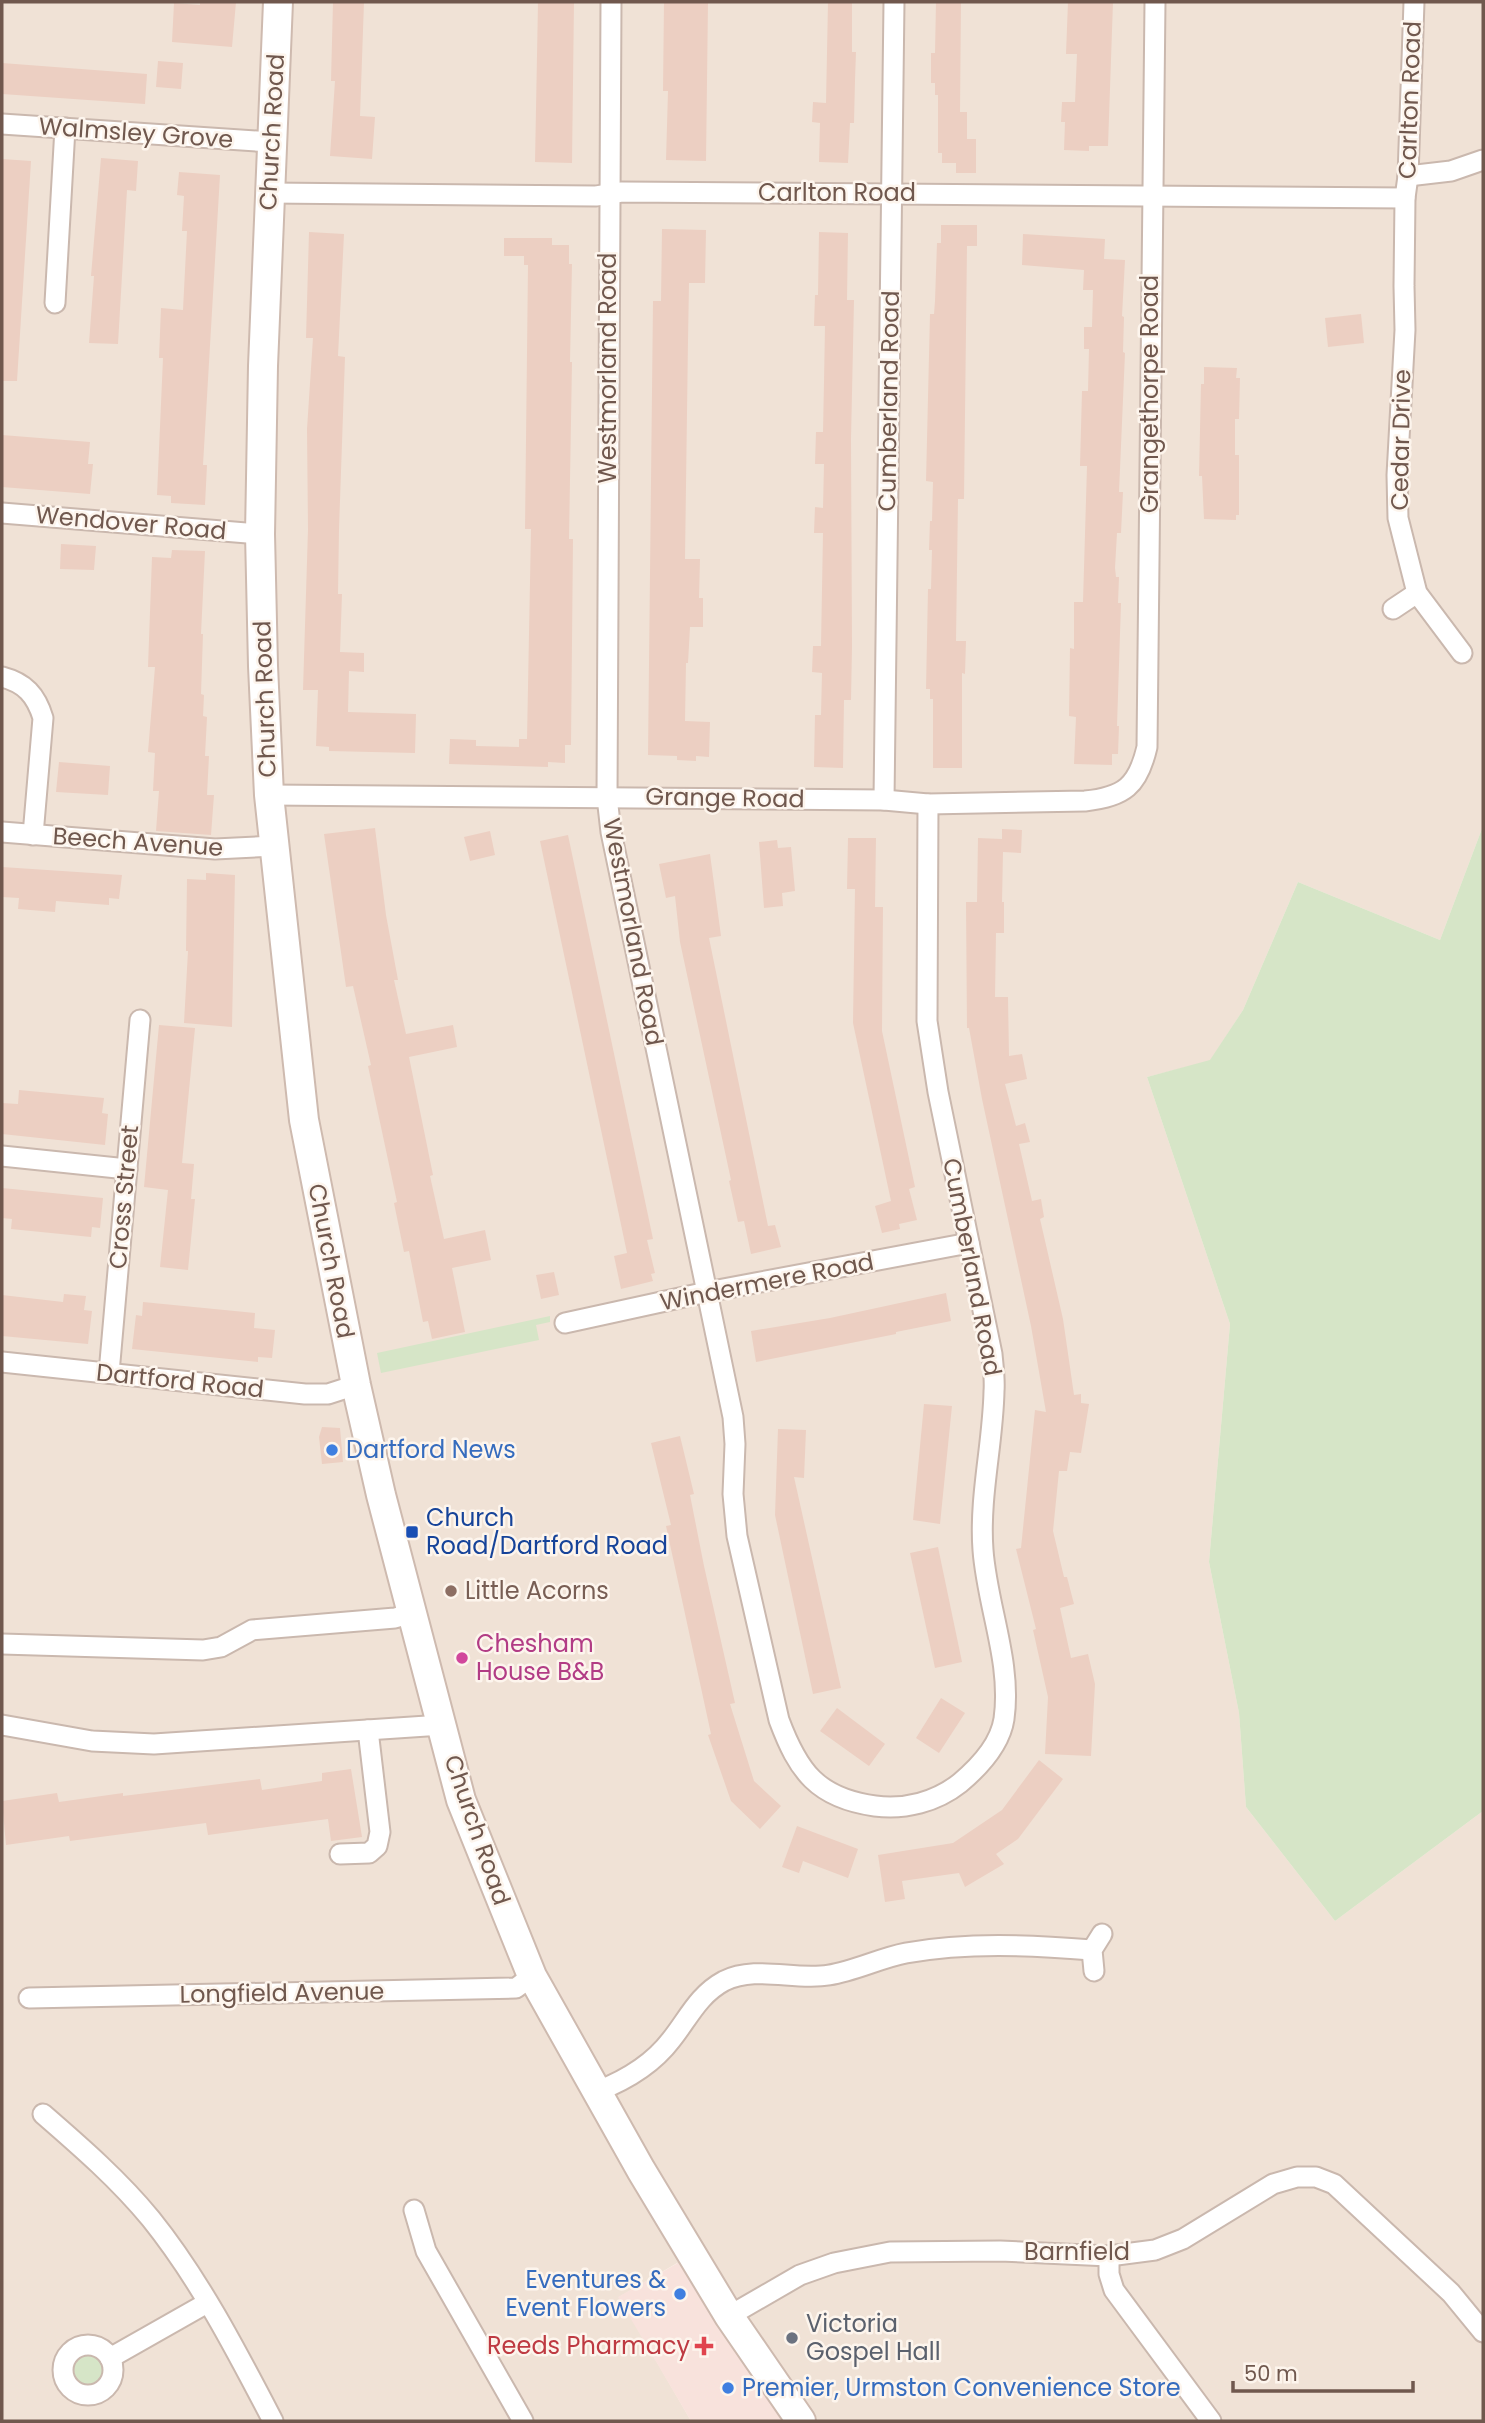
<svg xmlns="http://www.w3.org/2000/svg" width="1485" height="2423" font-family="Poppins,sans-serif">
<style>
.residential{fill:#f0e2d6}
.commercial{fill:#f8e2dc}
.green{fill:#d6e5c7}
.building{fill:#eccfc2}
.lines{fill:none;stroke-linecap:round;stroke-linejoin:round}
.street-casing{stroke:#cab8ae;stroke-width:23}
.secondary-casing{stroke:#cebaaf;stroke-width:32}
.street{stroke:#fff;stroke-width:19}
.secondary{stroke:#fff;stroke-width:28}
.shop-dot{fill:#3f7fe0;stroke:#fdf5ed;stroke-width:2.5}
.transit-dot{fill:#1a4fb4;stroke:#fdf5ed;stroke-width:2.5}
.education-dot{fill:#8d6e63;stroke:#fdf5ed;stroke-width:2.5}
.hotel-dot{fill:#d1479c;stroke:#fdf5ed;stroke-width:2.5}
.worship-dot{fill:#6b7280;stroke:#fdf5ed;stroke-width:2.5}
.health-dot{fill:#e0444e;stroke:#fdf5ed;stroke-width:2.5}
.labels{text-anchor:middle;stroke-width:5;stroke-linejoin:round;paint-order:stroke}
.street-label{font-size:24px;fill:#70584e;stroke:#fdf5ed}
.shop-label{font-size:24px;fill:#366cbe;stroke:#fdf5ed;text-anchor:start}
.transit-label{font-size:24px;fill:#164399;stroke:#fdf5ed;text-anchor:start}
.education-label{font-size:24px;fill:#785e54;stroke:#fdf5ed;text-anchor:start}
.hotel-label{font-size:24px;fill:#b23c85;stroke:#fdf5ed;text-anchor:start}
.worship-label{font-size:24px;fill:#5b616d;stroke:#fdf5ed;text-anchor:start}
.health-label{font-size:24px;fill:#be3a42;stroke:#fdf5ed;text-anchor:end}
</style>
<rect width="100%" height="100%" fill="#faf1e7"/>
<polygon class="residential" points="2,2 1483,2 1483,826 1440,940 1298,882 1243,1010 1210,1061 1147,1077 1230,1324 1209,1562 1239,1713 1246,1807 1335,1921 1483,1811 1483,2421 782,2421 677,2263 619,2297 691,2421 2,2421"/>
<polygon class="commercial" points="678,2263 782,2421 691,2421 618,2297"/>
<g class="green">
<polygon points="1483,826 1483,1811 1335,1921 1246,1807 1239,1713 1209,1562 1230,1324 1147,1077 1210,1060 1243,1010 1298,882 1440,940"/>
<polygon points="550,1316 550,1322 536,1325 539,1340 381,1373 377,1353"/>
<circle cx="89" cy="2370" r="15"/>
</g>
<g class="building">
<polygon points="200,2 236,2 232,47 172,42 174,3 200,5"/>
<polygon points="333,2 364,2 360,116 375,117 372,159 330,156 335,81 331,81"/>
<polygon points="538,2 574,2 572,163 535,162"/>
<polygon points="664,2 708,2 706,161 666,160 668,91 663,91"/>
<polygon points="828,2 852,2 852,52 856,52 855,80 854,123 850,123 848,163 819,162 820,123 812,122 813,102 826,103"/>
<polygon points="936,2 961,2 960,112 967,112 967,139 976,139 976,173 956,173 956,163 942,163 942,153 938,153 938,95 935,95 935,83 931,83 931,53 935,53"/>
<polygon points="1068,2 1113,2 1108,146 1089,146 1089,151 1064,150 1065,122 1061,122 1062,102 1075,102 1077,54 1066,54"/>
<polygon points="158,61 183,63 181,89 156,87"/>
<polygon points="2,63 147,74 145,104 2,94"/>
<polygon points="101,158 138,161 136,191 127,190 118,344 89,343 94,276 91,276"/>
<polygon points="2,159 31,161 17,381 2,381"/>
<polygon points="179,172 220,175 203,465 207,465 205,505 171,503 171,496 157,495 163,358 159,358 161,308 183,310 187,231 182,231 184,196 177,195"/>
<polygon points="941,225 977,225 977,246 967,246 964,499 958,499 956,641 966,641 965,674 962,673 962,768 933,768 933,699 930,699 930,689 926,689 928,589 931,589 932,550 929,550 930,521 932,521 933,482 926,481 930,314 934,314 935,301 937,243 941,243"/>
<polygon points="662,229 706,230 705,283 689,283 688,340 685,559 700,559 699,598 703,598 703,627 690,627 688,663 686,663 685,721 710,722 709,757 696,756 696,761 677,760 677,756 648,755 653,301 661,301"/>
<polygon points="309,232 344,234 338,356 345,357 339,529 338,594 342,594 340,652 364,653 364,672 349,671 348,712 416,714 415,753 329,751 329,747 316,746 318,690 303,690 308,529 307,429 313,338 306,338"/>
<polygon points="819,232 848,233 847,300 854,300 851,439 852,647 851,700 844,700 843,768 814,767 815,715 821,715 822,673 812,672 813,646 821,646 823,533 814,533 815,507 823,508 824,464 815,464 816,432 823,432 824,382 825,326 814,326 815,295 818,295"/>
<polygon points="1023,234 1105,239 1104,259 1125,260 1122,316 1124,317 1123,352 1125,353 1119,492 1123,492 1121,533 1117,533 1115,568 1116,577 1119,577 1118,603 1121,603 1117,726 1119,726 1118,754 1112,754 1112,765 1074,764 1076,717 1069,716 1070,648 1074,649 1074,602 1083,602 1087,466 1080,466 1082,391 1088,391 1089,349 1084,349 1084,327 1092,327 1093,290 1083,290 1084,270 1022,265"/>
<polygon points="504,238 552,238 552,245 569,245 569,264 572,264 570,362 572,362 569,539 573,539 571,745 565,745 565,763 548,762 548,767 449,764 450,739 476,740 476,746 519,747 519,739 527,739 531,529 525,529 528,265 524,265 524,256 504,256"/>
<polygon points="1361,314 1364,343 1328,347 1325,318"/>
<polygon points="1204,367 1237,368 1236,378 1240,378 1239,419 1235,419 1235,455 1239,455 1239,515 1236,515 1236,520 1204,519 1202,476 1199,476 1201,384 1204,384"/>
<polygon points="2,435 90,442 88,464 93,464 90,494 2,487"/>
<polygon points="61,544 96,546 94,570 60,569"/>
<polygon points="172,550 205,551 201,634 203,634 201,694 204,695 203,716 207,717 205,756 209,756 207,795 214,795 211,835 156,831 159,791 153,791 155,753 148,752 155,667 148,667 152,557 171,558"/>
<polygon points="59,762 110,766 108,795 56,792"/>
<polygon points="375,828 386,915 398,980 394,980 406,1034 453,1025 457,1047 409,1057 433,1175 430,1176 444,1239 485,1230 491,1260 452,1268 465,1332 432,1339 428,1321 423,1322 409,1251 404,1252 394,1203 397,1202 368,1066 371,1065 353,986 346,987 324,834"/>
<polygon points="1002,829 1022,830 1021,853 1003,852 1002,902 1004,902 1004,933 996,933 995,997 1008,997 1009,1056 1022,1054 1027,1079 1005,1084 1016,1126 1025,1123 1030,1142 1019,1144 1032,1201 1041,1199 1044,1217 1040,1219 1063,1319 1074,1395 1081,1394 1081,1403 1089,1404 1081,1453 1070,1452 1067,1471 1059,1471 1053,1531 1064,1577 1067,1577 1074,1604 1060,1608 1071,1658 1088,1654 1095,1684 1091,1756 1045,1754 1048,1697 1033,1630 1036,1629 1016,1549 1021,1548 1035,1410 1046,1412 1031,1326 982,1099 969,1028 967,1028 966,902 977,902 978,838 1002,839"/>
<polygon points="490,831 495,855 470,861 464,837"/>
<polygon points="568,835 653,1239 647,1240 655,1273 651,1274 653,1281 621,1289 614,1256 627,1253 540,841"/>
<polygon points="848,838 876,838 875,907 883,907 882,1031 915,1187 909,1189 917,1220 899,1224 900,1229 882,1233 875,1206 891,1201 853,1023 855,889 847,889"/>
<polygon points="777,840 778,848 791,847 795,891 782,893 783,906 764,908 759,842"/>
<polygon points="710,854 721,936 709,938 768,1226 775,1225 781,1247 751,1254 744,1221 738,1222 729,1181 731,1180 680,942 675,896 666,898 659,864"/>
<polygon points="2,867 122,875 119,899 109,898 109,905 56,901 55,912 18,909 19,898 2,897"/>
<polygon points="206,873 235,875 232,1027 184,1023 188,951 186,951 187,879 206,880"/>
<polygon points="159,1025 195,1028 182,1163 194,1164 191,1199 195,1199 188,1270 160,1267 168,1190 144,1187"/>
<polygon points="19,1090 104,1098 102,1113 108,1114 105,1145 2,1134 2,1103 18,1104"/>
<polygon points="2,1188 103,1198 100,1228 92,1227 91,1237 11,1229 12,1219 2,1218"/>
<polygon points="554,1272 559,1295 541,1299 536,1275"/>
<polygon points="946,1293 951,1321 896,1332 896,1334 756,1362 751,1331 830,1318"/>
<polygon points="64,1294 86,1296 84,1310 92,1311 88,1344 2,1336 2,1295 63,1302"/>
<polygon points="143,1302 255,1313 254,1328 275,1330 272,1358 258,1357 258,1362 132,1349 136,1315 142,1316"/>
<polygon points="924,1404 952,1406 940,1524 913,1520"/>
<polygon points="322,1427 340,1428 343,1462 322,1464 319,1437"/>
<polygon points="778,1429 806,1430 804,1478 794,1477 841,1688 813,1694 775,1515"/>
<polygon points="680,1436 694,1494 690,1495 704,1566 735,1703 730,1704 754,1781 781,1806 760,1829 731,1801 708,1735 711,1734 666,1526 671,1525 651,1443"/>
<polygon points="938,1547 962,1662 935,1668 910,1553"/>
<polygon points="941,1698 965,1713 939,1753 916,1738"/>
<polygon points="837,1708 885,1744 869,1766 820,1731"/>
<polygon points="1039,1760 1063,1779 1018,1839 996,1854 1004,1864 965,1887 959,1873 902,1881 905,1899 885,1902 878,1855 953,1843 1002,1810"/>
<polygon points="351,1769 362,1837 331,1841 328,1819 208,1835 206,1823 70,1841 69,1836 6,1845 2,1801 57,1793 59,1802 123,1793 123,1796 260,1779 262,1790 322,1781 322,1773"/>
<polygon points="797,1826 858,1849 848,1878 803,1861 799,1873 782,1867"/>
</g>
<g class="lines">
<g class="street-casing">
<g id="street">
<path d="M 611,2 L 607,797 L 611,832 L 733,1417 L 735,1444 L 733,1494 L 737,1536 L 779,1720 C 798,1771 817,1798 875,1806 C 905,1810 936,1802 960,1783 C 979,1767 1000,1745 1004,1719 C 1012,1662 987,1606 983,1550 C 979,1497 993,1444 994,1391 C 995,1379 993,1366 992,1354 L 938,1092 L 927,1021 L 928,804"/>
<polyline points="1414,2 1408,176 1405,198 1404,286 1405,330 1397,475 1398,518 1417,593 1462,653"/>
<polyline points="2,124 271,142"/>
<polyline points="1408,176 1451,171 1483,160"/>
<polyline points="269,193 596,196 622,192 1405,198"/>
<polyline points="55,303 65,128"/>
<polyline points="2,513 260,534"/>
<polyline points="1393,609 1417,593"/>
<path d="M 2,677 C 25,683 36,695 43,718 L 33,835"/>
<path d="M 269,795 L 884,800 L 928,804 L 1085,801 C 1124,797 1138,786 1147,747 L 1155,2"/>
<polyline points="884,800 894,2"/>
<polyline points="2,832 215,849 274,846"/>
<polyline points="2,1156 127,1169"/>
<polyline points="565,1323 707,1292 969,1243"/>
<polyline points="2,1362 305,1394 328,1394 356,1385"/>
<polyline points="109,1373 140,1020"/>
<polyline points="2,1644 203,1650 221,1647 252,1630 395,1618 412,1613"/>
<polyline points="2,1725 92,1741 154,1744 442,1725"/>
<polyline points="340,1854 369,1853 377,1846 380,1832 368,1730"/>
<polyline points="1094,1971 1092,1950 1102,1934"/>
<polyline points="29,1998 516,1988 532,1976"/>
<path d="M 598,2091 C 626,2080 652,2065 671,2040 C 688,2019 698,1995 724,1981 C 756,1965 795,1981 829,1975 C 855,1971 880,1958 906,1953 C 967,1942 1030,1945 1092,1950"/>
<path d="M 43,2114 C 81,2147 119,2180 151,2219 C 200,2280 237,2352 273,2421"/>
<polyline points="414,2210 426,2251 523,2421"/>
<polyline points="1109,2256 1109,2274 1114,2290 1211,2421"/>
<polyline points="729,2316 800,2275 834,2263 890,2252 1000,2251 1109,2256 1155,2250 1183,2239 1273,2184 1297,2177 1316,2177 1334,2184 1451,2293 1483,2332"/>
<circle cx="88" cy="2370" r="25"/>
<polyline points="110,2358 207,2303"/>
</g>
</g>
<g class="secondary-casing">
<polyline id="secondary" points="278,2 263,366 260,534 263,666 269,795 304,1120 356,1385 381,1495 461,1800 532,1976 641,2170 729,2316 801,2421"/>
</g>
<use href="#street" class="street"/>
<use href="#secondary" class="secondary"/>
</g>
<g class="shop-dot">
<circle cx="332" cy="1450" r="7"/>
<circle cx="680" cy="2294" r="7"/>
<circle cx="728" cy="2388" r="7"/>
</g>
<rect class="transit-dot" x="405" y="1525" width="14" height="14" rx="3.5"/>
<circle class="education-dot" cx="451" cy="1591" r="7"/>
<circle class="hotel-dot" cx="462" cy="1658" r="7"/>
<circle class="worship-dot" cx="792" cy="2338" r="7"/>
<path class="health-dot" d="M700.5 2335.5h7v7h7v7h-7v7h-7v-7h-7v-7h7z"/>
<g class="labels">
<g class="street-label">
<text transform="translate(1410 100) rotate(-88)" y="8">Carlton Road</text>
<text transform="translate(272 132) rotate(-87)" y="8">Church Road</text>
<text transform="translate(136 133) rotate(4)" y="8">Walmsley Grove</text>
<text x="837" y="201">Carlton Road</text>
<text transform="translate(608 368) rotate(-90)" y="8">Westmorland Road</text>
<text transform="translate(1150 394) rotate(-90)" y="8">Grangethorpe Road</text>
<text transform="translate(889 401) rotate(-89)" y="8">Cumberland Road</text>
<text transform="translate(1401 440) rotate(-89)" y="8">Cedar Drive</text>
<text transform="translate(131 523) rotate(5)" y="8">Wendover Road</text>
<text transform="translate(265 699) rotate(-92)" y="8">Church Road</text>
<text transform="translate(725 798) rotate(1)" y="8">Grange Road</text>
<text transform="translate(138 842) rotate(4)" y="8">Beech Avenue</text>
<text transform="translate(633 932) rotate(79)" y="8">Westmorland Road</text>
<text transform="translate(124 1197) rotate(-85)" y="8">Cross Street</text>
<text transform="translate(331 1261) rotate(79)" y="8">Church Road</text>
<text transform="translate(972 1267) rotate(79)" y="8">Cumberland Road</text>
<text transform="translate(767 1282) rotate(-11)" y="8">Windermere Road</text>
<text transform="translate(180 1381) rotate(6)" y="8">Dartford Road</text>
<text transform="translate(477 1830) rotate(71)" y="8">Church Road</text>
<text transform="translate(282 1993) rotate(-1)" y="8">Longfield Avenue</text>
<text x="1077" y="2260">Barnfield</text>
</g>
<g class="shop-label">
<text x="346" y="1458">Dartford News</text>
<text x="666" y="2288" text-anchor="end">Eventures &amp;<tspan x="666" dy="28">Event Flowers</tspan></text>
<text x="742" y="2396">Premier, Urmston Convenience Store</text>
</g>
<g class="transit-label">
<text x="426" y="1526">Church<tspan x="426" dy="28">Road/Dartford Road</tspan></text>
</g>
<g class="education-label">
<text x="465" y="1599">Little Acorns</text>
</g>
<g class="hotel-label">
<text x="476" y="1652">Chesham<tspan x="476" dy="28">House B&amp;B</tspan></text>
</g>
<g class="worship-label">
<text x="806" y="2332">Victoria<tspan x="806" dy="28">Gospel Hall</tspan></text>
</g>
<g class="health-label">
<text x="690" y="2354">Reeds Pharmacy</text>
</g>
</g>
<rect width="1485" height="2423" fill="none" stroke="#70584e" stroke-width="7"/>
<path d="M1233 2381v10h180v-10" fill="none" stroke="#70584e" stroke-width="3.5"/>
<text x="1244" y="2381" font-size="21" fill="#70584e" stroke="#fdf5ed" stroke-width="5" paint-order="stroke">50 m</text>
</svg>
